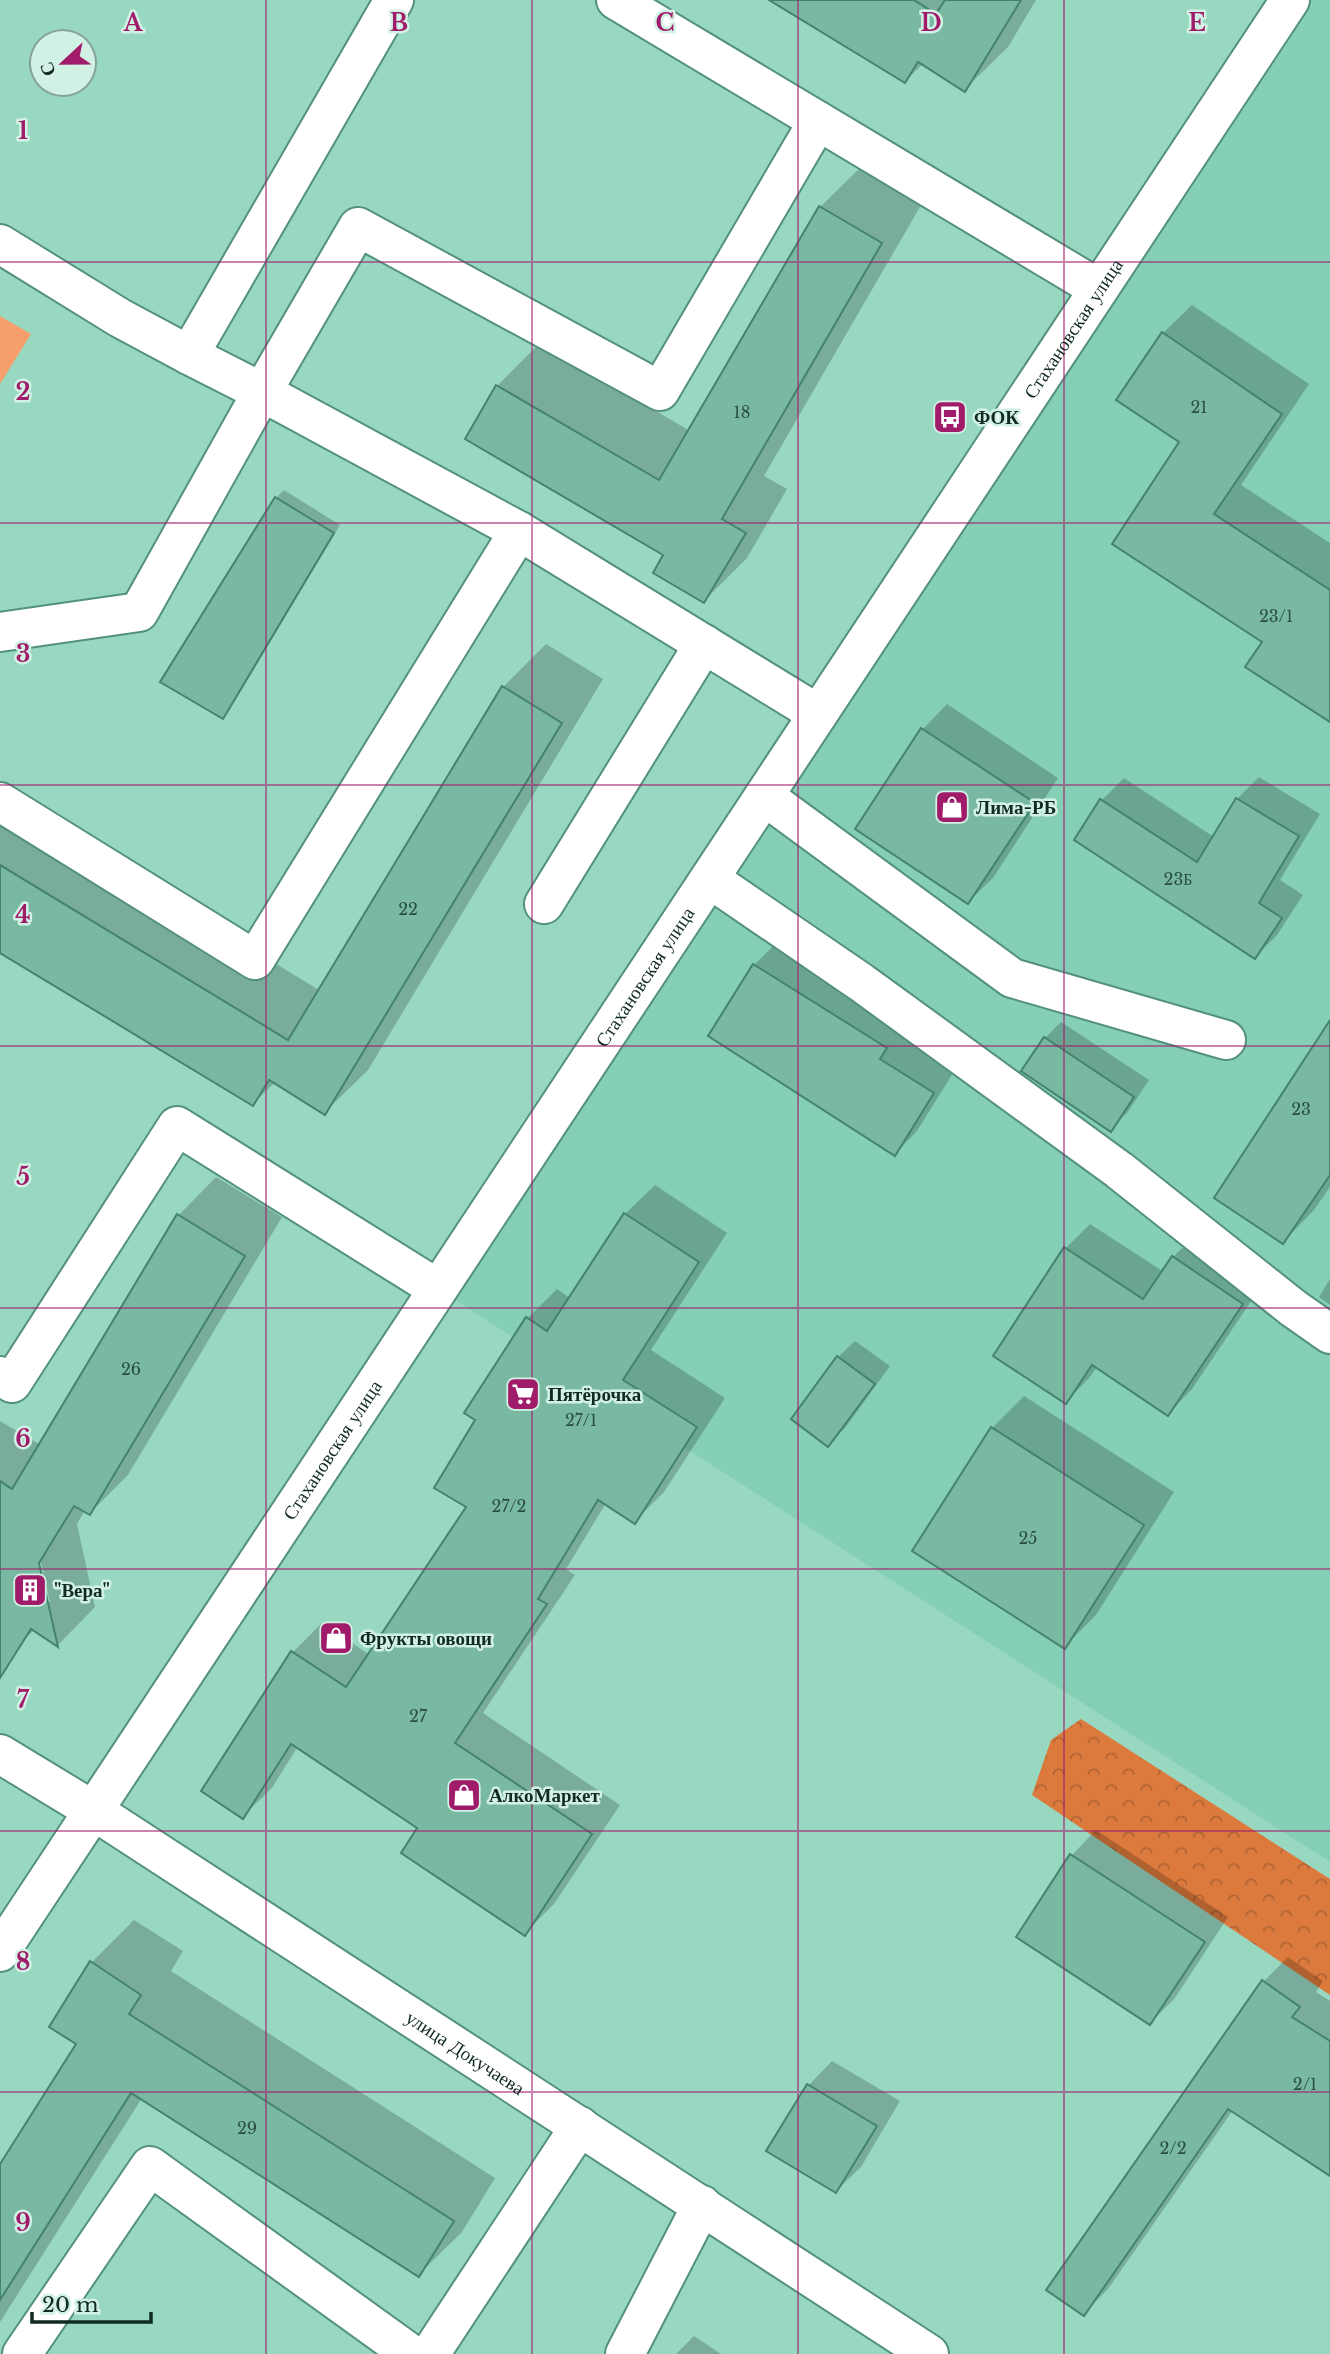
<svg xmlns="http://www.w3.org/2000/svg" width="1330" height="2354" font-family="'Libre Baskerville',serif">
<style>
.built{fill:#85cfb6}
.forest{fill:url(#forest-crowns)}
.park{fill:#f69e6c}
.shadow{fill:#0003;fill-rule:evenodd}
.building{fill:#79b9a2;stroke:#44836f;stroke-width:2}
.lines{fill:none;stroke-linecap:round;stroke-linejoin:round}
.minor-casing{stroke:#53917d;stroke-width:42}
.minor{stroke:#fff;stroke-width:38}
.grid{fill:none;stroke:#a01b6a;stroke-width:2;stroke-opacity:0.55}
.labels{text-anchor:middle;stroke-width:5;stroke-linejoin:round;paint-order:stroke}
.number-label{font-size:16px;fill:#2b4e43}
.street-label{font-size:19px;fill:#112b23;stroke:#d2f1e5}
.poi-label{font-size:19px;font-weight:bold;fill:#112b23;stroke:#d2f1e5;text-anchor:start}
.grid-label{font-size:23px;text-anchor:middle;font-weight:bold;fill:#a01b6a;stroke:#d2f1e5;stroke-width:5;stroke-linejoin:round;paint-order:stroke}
</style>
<defs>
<pattern id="forest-crowns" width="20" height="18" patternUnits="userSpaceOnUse" patternTransform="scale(1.75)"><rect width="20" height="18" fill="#dc7a3d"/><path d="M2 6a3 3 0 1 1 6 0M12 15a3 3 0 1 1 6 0" fill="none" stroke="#b16433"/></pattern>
</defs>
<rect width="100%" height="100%" fill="#98d8c1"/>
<polygon class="built" points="1304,0 1330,0 1330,1862 438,1289"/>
<polygon class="forest" points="1081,1719 1330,1879 1330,1995 1032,1795 1051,1740"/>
<polygon class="park" points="0,316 31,334 0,384"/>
<g class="shadow">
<polygon points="773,0 1036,0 1008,47 965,89 923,64 905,81"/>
<polygon points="863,165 924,200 764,476 787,489 747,558 704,601 666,554 497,386 540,343 690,431 820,207"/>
<polygon points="1192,305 1309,384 1241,485 1330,543 1330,720 1264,642 1181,441 1163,333"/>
<polygon points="284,490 340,525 230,709 223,717 276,498"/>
<polygon points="546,644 603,679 368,1070 325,1112 275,1082 253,1104 0,951 0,796 319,990 503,687"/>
<polygon points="947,704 1058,778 993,878 968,902 857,829 923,729"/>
<polygon points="1259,777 1320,814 1280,880 1303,895 1277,935 1255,957 1102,800 1124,778 1214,837 1237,799"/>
<polygon points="777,942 908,1024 901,1036 955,1070 917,1131 895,1154 754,965"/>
<polygon points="1061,1022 1149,1080 1127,1113 1110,1130 1045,1038"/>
<polygon points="1330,1023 1330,1187 1314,1210 1283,1242"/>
<path d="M 216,1177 L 282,1217 L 128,1475 L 90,1513 L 85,1510 L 77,1524 L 95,1607 L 58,1645 L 35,1629 L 19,1645 L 0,1635 L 0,1421 L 41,1445 L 178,1216 ZM 39,1554 L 50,1602 L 46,1602 L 36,1555 Z"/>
<polygon points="655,1185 727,1233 651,1350 725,1398 664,1492 635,1521 606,1503 566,1569 575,1575 483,1713 620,1805 554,1904 525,1933 420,1827 298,1746 272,1788 242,1817 293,1652 322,1623 370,1655 468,1507 478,1420 528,1318 557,1289 570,1298 625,1214"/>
<polygon points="1090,1224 1164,1272 1173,1257 1198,1233 1266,1279 1192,1389 1168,1414 1097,1367 1090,1377 1066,1402 996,1355 1066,1248"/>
<polygon points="1330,1279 1330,1305 1319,1297"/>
<polygon points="855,1341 890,1366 845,1428 828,1445 838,1357"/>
<polygon points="1024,1396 1174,1492 1096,1615 1064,1647 992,1428"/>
<polygon points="1096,1830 1228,1917 1175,1998 1150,2023 1018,1936 1072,1855"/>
<polygon points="134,1920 183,1951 171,1971 495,2178 462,2232 419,2274 142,2098 0,2322 0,2167 78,2043 91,1963"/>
<polygon points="1288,1957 1323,1981 1316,1992 1330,2001 1330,2173 1233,2110 1108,2289 1084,2313 1264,1981"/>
<polygon points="832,2061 900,2101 861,2167 836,2191 808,2086"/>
<polygon points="694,2336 721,2354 676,2354"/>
</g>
<g class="building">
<polygon points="769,0 914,0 936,14 945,0 1021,0 965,92 918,62 905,83"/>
<polygon points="819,206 882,243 722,519 746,533 704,603 653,573 663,555 465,439 496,385 659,480"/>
<polygon points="1162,332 1282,414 1214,514 1330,590 1330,722 1245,667 1262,642 1112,544 1179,442 1116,400"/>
<polygon points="275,497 334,533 223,719 160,682"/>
<polygon points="502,686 562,723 325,1115 269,1080 253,1106 0,953 0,865 288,1040"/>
<polygon points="921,728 1035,803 968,904 855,829"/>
<polygon points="1236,798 1299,836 1259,903 1282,918 1255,959 1074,840 1100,799 1197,862"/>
<polygon points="753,964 887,1048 880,1059 934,1093 895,1156 708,1036"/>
<polygon points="1330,1020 1330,1175 1283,1244 1214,1198"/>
<polygon points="1044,1037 1134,1097 1111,1132 1021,1071"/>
<polygon points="624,1213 699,1262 623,1380 697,1427 635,1524 598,1500 538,1599 547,1604 455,1743 592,1834 525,1936 401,1853 417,1828 291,1744 243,1819 201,1791 291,1651 346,1687 466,1507 434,1488 475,1420 464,1413 526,1317 547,1331"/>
<polygon points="177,1214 245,1256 90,1515 74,1506 39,1563 58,1647 31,1629 0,1678 0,1481 12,1489"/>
<polygon points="1064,1247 1143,1299 1172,1256 1243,1304 1168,1416 1092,1365 1066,1404 993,1356"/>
<polygon points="837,1356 875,1384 828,1447 791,1419"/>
<polygon points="991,1427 1144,1525 1065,1649 912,1551"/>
<polygon points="1070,1854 1205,1942 1150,2025 1016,1937"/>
<polygon points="90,1961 141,1995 129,2014 454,2221 419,2277 131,2093 0,2300 0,2164 76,2044 49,2027"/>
<polygon points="1262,1980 1300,2007 1292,2017 1330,2041 1330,2176 1228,2109 1084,2316 1046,2290"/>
<polygon points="807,2084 877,2126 836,2193 766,2151"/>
</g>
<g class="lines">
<g class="minor-casing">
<g id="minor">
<polyline points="394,0 189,355 262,392 519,531 818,714"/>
<polyline points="616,0 1099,289"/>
<polyline points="0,244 120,318 189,355"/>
<polyline points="0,632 139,612 262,392 358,227 660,391 818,121"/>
<polyline points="764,796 1012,978 1226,1040"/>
<polyline points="0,802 255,960 519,531"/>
<polyline points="710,879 862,983 1119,1170 1293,1308 1330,1334"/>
<polyline points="544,904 704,644"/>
<polyline points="0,1376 12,1383 177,1126 438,1289"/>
<path id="s1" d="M 0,1754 L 94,1811 L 929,2354"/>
<path id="s2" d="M 0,1952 L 1290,0"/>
<polyline points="22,2354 150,2166 411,2354"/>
<polyline points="430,2354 580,2126"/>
<polyline points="625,2354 702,2205"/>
</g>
</g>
<use href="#minor" class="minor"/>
</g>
<path class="grid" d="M 266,0 L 266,2354M 532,0 L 532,2354M 798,0 L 798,2354M 1064,0 L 1064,2354M 0,262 L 1330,262M 0,523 L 1330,523M 0,785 L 1330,785M 0,1046 L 1330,1046M 0,1308 L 1330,1308M 0,1569 L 1330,1569M 0,1831 L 1330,1831M 0,2092 L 1330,2092"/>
<defs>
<g id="bus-square" transform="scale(1.75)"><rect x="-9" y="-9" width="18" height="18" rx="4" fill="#a01b6a" stroke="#d2f1e5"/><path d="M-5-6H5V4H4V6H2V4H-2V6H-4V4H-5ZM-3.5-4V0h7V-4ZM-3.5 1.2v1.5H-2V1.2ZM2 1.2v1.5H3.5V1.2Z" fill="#fff"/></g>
<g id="shop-square" transform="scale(1.75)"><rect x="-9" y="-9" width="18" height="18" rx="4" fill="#a01b6a" stroke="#d2f1e5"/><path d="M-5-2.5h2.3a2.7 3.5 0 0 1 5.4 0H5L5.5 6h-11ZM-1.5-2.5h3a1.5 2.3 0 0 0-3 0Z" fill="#fff"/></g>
<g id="supermarket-square" transform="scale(1.75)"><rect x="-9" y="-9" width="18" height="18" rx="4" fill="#a01b6a" stroke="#d2f1e5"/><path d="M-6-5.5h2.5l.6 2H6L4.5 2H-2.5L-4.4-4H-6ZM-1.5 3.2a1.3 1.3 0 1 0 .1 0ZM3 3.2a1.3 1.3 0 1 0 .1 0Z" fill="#fff"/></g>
<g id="building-square" transform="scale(1.75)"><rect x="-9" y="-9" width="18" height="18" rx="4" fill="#a01b6a" stroke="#d2f1e5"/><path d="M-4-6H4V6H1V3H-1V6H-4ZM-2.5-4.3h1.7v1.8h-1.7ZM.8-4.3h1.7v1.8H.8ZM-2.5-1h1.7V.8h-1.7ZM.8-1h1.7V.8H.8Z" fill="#fff"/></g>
</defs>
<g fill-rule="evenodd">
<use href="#bus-square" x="950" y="417"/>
<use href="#shop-square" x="952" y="807"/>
<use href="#supermarket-square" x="523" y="1394"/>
<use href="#building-square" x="30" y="1590"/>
<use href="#shop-square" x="336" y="1638"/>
<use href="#shop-square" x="464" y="1795"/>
</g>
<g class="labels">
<g class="number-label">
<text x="1199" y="413">21</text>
<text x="742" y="418">18</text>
<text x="1276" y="622">23/1</text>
<text x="1178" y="885">23Б</text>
<text x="408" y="915">22</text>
<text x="1301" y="1115">23</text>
<text x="131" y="1375">26</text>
<text x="581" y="1426">27/1</text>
<text x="509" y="1512">27/2</text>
<text x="1028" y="1544">25</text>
<text x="418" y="1722">27</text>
<text x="1305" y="2090">2/1</text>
<text x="247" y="2134">29</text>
<text x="1173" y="2154">2/2</text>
</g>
<g class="street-label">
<text dy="7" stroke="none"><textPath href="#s2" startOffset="1946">Стахановская улица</textPath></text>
<text dy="7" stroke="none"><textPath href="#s2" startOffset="1169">Стахановская улица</textPath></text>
<text dy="7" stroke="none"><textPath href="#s2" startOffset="602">Стахановская улица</textPath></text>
<text dy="7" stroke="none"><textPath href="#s1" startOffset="553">улица Докучаева</textPath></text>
</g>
<g class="poi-label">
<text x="974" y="424">ФОК</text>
<text x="976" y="814">Лима-РБ</text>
<text x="548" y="1401">Пятёрочка</text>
<text x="54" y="1597">"Вера"</text>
<text x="360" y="1645">Фрукты овощи</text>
<text x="489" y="1802">АлкоМаркет</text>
</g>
</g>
<g class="grid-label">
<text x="133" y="31">A</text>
<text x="399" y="31">B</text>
<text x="665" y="31">C</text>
<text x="931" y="31">D</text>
<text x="1197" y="31">E</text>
<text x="23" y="139">1</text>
<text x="23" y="400">2</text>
<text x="23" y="662">3</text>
<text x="23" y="923">4</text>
<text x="23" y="1185">5</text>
<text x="23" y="1447">6</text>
<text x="23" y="1708">7</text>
<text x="23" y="1970">8</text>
<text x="23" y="2231">9</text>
</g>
<g transform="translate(63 63) rotate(248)"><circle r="33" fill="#d2f1e5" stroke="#85a297" stroke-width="2"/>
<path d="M0-5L12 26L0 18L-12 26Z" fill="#a01b6a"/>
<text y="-10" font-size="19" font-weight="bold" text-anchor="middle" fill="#112b23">С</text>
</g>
<path d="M32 2312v10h119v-10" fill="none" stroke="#112b23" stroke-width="3.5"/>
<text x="42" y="2312" font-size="21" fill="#112b23" stroke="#d2f1e5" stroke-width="5" paint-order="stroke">20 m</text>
</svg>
